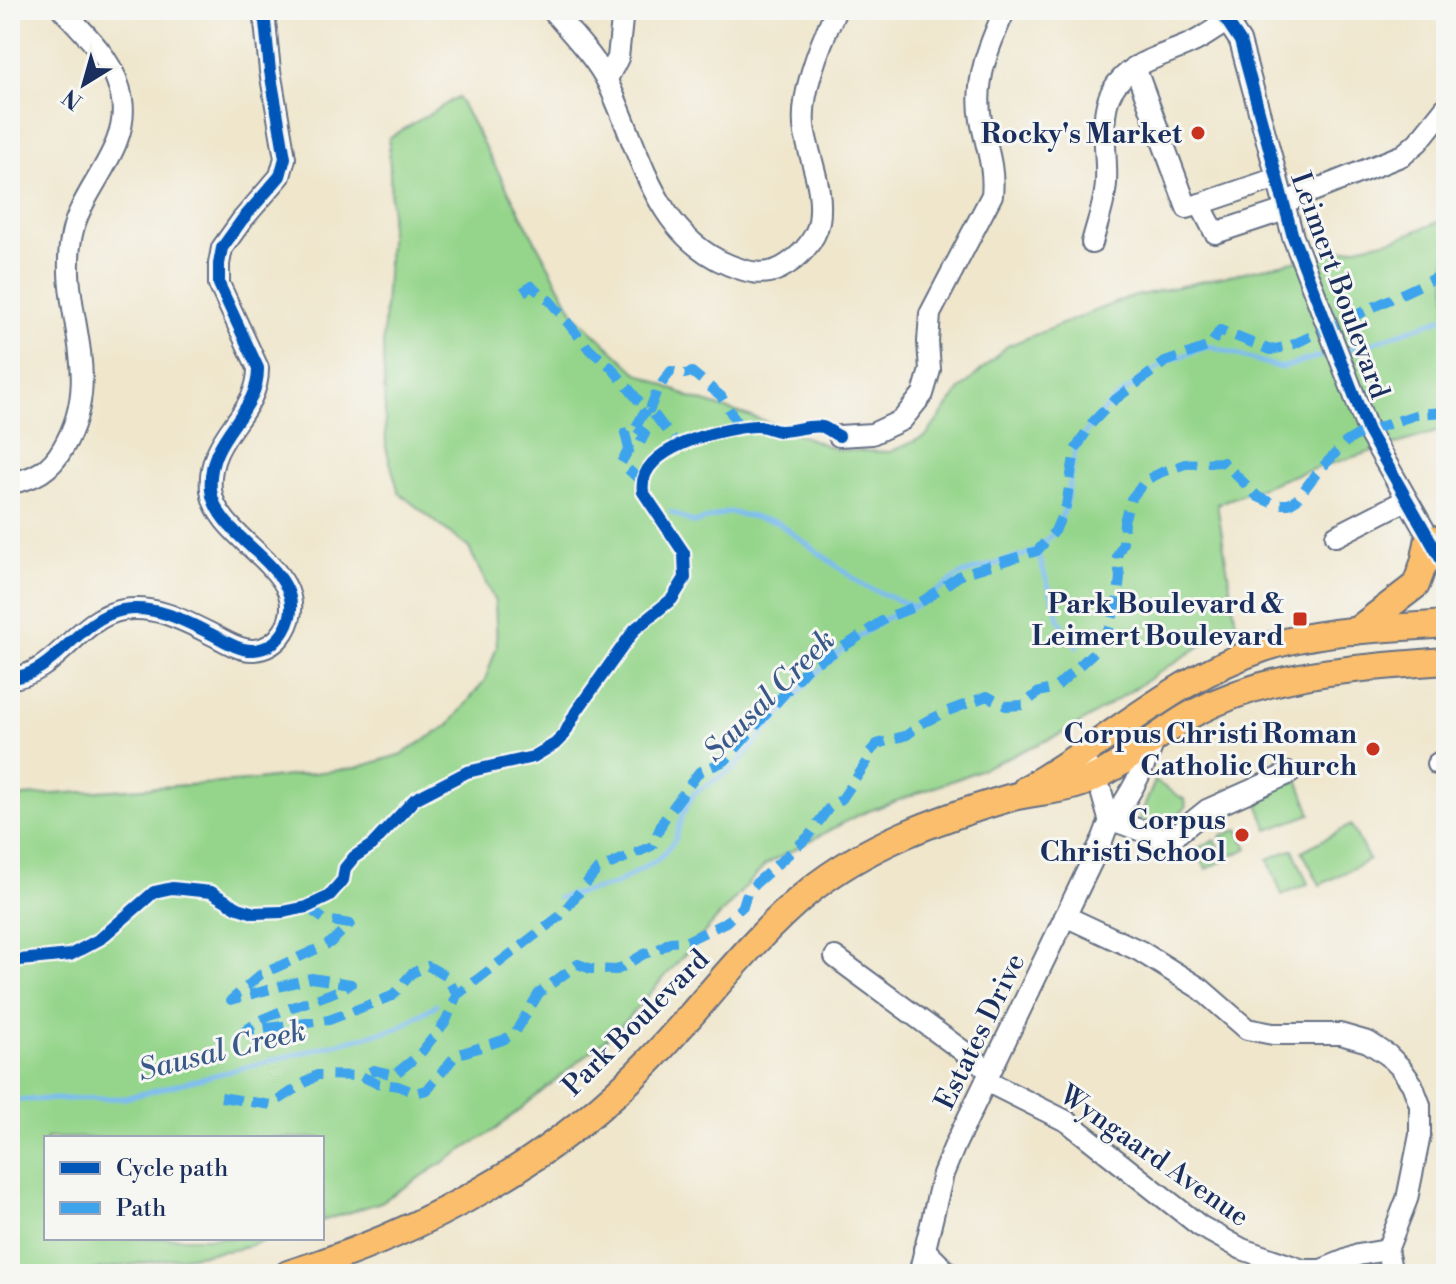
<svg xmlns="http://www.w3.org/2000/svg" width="1456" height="1284" font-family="'Libre Bodoni',serif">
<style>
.green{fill:#95d58b;stroke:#588274;stroke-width:2}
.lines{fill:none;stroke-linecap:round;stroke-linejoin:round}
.stream{stroke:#7dbcf1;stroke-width:5}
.minor-casing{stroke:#656f84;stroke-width:24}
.major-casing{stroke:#656f84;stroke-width:30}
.minor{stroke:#fff;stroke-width:20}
.major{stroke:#fabe6d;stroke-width:26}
.quiet{stroke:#3da3ed;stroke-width:10;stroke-dasharray:20 10;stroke-linecap:butt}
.cycleway-casing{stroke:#f6f6f2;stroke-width:17}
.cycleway{stroke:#0057b8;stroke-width:12}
.poi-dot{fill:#c8321e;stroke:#f6f6f2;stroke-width:3}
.labels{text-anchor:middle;stroke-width:6;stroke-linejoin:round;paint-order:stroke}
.poi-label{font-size:28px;font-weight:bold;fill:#1b2f5e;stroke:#f6f6f2;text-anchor:end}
.street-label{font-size:28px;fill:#1b2f5e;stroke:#f6f6f2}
.water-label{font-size:30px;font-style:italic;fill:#38598a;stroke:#f6f6f2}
</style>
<rect width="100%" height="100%" fill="#f6f6f2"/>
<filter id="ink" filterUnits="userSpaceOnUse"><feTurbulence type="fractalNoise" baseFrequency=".0125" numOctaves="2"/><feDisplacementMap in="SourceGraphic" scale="16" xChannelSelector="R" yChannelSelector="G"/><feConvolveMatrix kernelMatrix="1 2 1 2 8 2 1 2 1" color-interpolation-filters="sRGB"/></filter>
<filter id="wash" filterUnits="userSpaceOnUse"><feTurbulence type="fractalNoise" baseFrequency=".006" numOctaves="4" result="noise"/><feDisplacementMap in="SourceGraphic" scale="32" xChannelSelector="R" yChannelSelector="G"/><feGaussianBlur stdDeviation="1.8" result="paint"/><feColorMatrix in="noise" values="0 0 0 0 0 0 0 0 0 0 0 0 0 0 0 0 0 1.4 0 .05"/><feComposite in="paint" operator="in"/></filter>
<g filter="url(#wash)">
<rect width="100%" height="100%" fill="#efe6cc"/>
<g class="green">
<polygon points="458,97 575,315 636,372 691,398 759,419 838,450 890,452 926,436 960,390 1007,346 1127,298 1398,238 1446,219 1446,429 1297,474 1217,504 1236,623 1068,731 965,776 858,815 765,865 617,1030 496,1129 381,1202 322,1221 322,1138 46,1138 46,1238 272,1238 238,1249 68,1274 10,1274 10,797 247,781 356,768 402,754 449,725 485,680 497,646 495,602 469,548 399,493 386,448 383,341 391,209 389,138"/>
<polygon points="1295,771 1311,814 1268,830 1252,787"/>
<polygon points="1155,781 1185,800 1186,807 1166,829 1139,819"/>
<polygon points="1351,825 1369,860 1320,885 1302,851"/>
<polygon points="1238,829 1248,848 1229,857 1220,837"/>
<polygon points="1215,840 1225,860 1206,869 1196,849"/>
<polygon points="1293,849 1308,884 1282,895 1268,859"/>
</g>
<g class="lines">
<g class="stream">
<polyline points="1342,350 1360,347 1446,317"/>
<polyline points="671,512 694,523 729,512 777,522 864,586 914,607"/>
<polyline points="1037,551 1060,621 1077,647"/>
<polyline points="558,898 614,885 660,858 675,840 682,815 694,793 734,768 812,677 851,642 886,618 914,607 962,574 1037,551 1055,531 1066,506 1075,450 1091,424 1112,402 1165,362 1210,346 1281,368 1333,352"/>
<polyline points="10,1100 125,1098 398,1028 436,1005"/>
</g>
</g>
</g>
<g filter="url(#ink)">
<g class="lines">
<g class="minor-casing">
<g id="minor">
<path d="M 552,10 C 570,32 596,58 608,83 C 640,149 653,234 729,265 C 747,272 763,277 781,268 C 798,259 815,242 819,222 C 824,189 811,164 805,133 C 798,97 821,42 836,10"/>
<polyline points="1213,10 1226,20 1240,41 1293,237 1368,431 1446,568"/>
<polyline points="1135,67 1187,208 1200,204"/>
<polyline points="607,79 618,58 623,10"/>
<polyline points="1277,178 1200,204 1215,233 1285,210"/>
<polyline points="1283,203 1403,155 1418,142 1446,107"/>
<path d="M 1092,243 C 1097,223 1105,203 1106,183 C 1108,155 1098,116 1112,91 C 1132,57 1171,56 1201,38 C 1218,28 1230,18 1248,10"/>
<path d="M 839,436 L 872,434 L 902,420 L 923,394 L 930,370 L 928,342 L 930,314 L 992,195 C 995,168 986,146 981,120 C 974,81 989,45 1005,10"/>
<path d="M 10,483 C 34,479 51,470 63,448 C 108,372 56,308 72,234 C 81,189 130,149 122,100 C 117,63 87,36 63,10"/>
<polyline points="1336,536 1406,500"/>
<path d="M 10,678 C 55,676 77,618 123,610 C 157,605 185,621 215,636 C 226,642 241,651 254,650 C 267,649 277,642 284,631 C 319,572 216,542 211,490 C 206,435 259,416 258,368 L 219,284 L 219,264 L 222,248 L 242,220 L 280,176 L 285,158 L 270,71 L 265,22 L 260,10"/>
<polyline points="1437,764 1446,758"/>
<polyline points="1089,768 1101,791 1109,819"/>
<polyline points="1109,819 1162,838 1172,838 1207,810 1290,773"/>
<polyline points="1065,916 1140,951 1201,989 1247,1029 1273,1034 1340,1034 1368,1042 1388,1055 1400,1067 1412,1084 1420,1105 1420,1135 1407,1199 1387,1250 1392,1274"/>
<polyline points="835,957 990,1071"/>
<polyline points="986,1081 1068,1122 1200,1226 1242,1249 1303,1270 1321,1270 1358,1255 1387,1250"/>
<polyline points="924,1249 949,1274"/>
<path d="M 919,1274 L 943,1174 L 955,1145 L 1103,838 C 1109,819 1116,815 1126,799 C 1138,780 1147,760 1155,739"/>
</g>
</g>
<g class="major-casing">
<g id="major">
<polyline points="1356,631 1416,585 1424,563 1429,538"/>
<path d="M 1026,789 C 1106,744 1175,678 1264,648 C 1322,629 1385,629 1446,624"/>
<path d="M 288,1274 C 425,1231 551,1163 651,1059 C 704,1004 749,941 808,892 C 866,845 938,819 1009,798 C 1033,791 1058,792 1082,783 C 1124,767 1156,733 1196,712 C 1274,671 1360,668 1446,661"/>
</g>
</g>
<use href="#minor" class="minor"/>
<use href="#major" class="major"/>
<g class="quiet">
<polyline points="1446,273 1290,346 1270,350 1220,330 1210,346 1165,362 1112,402 1091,424 1075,450 1066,506 1055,531 1037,551 962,574 914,607 886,618 851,642 807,668 725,761 699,772 663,821 652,846 597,870 560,916 457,995 446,1021 435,1035 419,1055 394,1075 374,1070 361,1076 376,1083 398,1086 415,1093 427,1090 456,1055 503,1040 515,1033 539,993 578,964 591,969 617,970 644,954 659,949 670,942 687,941 726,922 743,906 747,893 755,884 808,837 828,809 842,799 867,762 869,753 877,744 907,735 923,723 948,711 987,696 1006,706 1023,705 1039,692 1055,688 1093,653 1109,629 1117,603 1120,577 1117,556 1123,543 1124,521 1131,499 1146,480 1162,472 1185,464 1223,462 1258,497 1274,504 1289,504 1297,499 1316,474 1346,442 1359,434 1418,414 1446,412"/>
<polyline points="523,292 531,286 550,301 589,349 611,367 638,400 650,409 657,390 671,371 685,374 692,372 721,396 740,428"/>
<polyline points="636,427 643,414 650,409 678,446"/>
<polyline points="629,449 625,433 636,427 645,434 638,447 629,449 621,463 642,482"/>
<path d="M 307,907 L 325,920 L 350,924 L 330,943 L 260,975 L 231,1000 L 311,978 L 351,984 C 317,1003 275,1007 245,1031 L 329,1020 L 392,996 L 412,973 L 428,966 L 446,976 L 457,995"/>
<polyline points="221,1097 271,1105 317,1075 361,1076"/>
</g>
<g class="cycleway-casing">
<g id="cycleway">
<polyline points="1230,10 1226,20 1240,41 1293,237 1368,431 1446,568"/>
<path d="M 10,678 C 55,676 77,618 123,610 C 157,605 185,621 215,636 C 226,642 241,651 254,650 C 267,649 277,642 284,631 C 319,572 216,542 211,490 C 206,435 259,416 258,368 L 219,284 L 219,264 L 222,248 L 242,220 L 280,176 L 285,158 L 270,71 L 265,22 L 260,10"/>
<path d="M 10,961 L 70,955 L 100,939 L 154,892 L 172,888 L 211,892 L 238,908 L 254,913 L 283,912 L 307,907 L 328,897 L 343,880 L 345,868 L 354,857 L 372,845 L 415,799 L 467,772 L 533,757 L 555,744 L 564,735 L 576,712 L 635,629 L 672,599 L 685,578 L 684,553 L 643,492 C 636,447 723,428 755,426 C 764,425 771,430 779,431 C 793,432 809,424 823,427 C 828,429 834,434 839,436"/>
</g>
</g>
<use href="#cycleway" class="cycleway"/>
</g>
</g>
<g class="poi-dot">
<circle cx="1198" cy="133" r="8"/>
<rect x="1292" y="611" width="16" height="16" rx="4"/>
<circle cx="1373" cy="749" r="8"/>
<circle cx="1242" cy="835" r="8"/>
</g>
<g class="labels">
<g class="poi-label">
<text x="1182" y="143">Rocky's Market</text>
<text x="1284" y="613">Park Boulevard &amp;<tspan x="1284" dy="32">Leimert Boulevard</tspan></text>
<text x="1357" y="743">Corpus Christi Roman<tspan x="1357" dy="32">Catholic Church</tspan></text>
<text x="1226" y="829">Corpus<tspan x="1226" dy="32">Christi School</tspan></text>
</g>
<g class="street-label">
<text transform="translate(1341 285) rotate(70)" y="10">Leimert Boulevard</text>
<text transform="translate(635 1022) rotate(-45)" y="10">Park Boulevard</text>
<text transform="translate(979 1031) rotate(-64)" y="10">Estates Drive</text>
<text transform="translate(1155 1155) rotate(35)" y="10">Wyngaard Avenue</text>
</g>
<g class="water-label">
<text transform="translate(769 695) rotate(-45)" y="10">Sausal Creek</text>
<text transform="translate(222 1050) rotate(-14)" y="10">Sausal Creek</text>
</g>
</g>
<rect width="1456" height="1284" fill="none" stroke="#f6f6f2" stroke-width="40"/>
<rect x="44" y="1136" width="280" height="104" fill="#f6f6f2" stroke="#9ea6b7" stroke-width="2"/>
<rect x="60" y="1162" width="40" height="12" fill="#0057b8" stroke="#9ea6b7" stroke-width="2"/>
<text x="116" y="1176" font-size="24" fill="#1b2f5e">Cycle path</text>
<rect x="60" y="1202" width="40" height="12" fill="#3da3ed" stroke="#9ea6b7" stroke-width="2"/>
<text x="116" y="1216" font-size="24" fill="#1b2f5e">Path</text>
<g transform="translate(84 84) rotate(217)" stroke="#f6f6f2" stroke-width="6" paint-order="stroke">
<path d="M0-6L14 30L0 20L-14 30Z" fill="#1b2f5e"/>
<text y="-12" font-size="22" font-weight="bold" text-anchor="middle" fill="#1b2f5e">N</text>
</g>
</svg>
